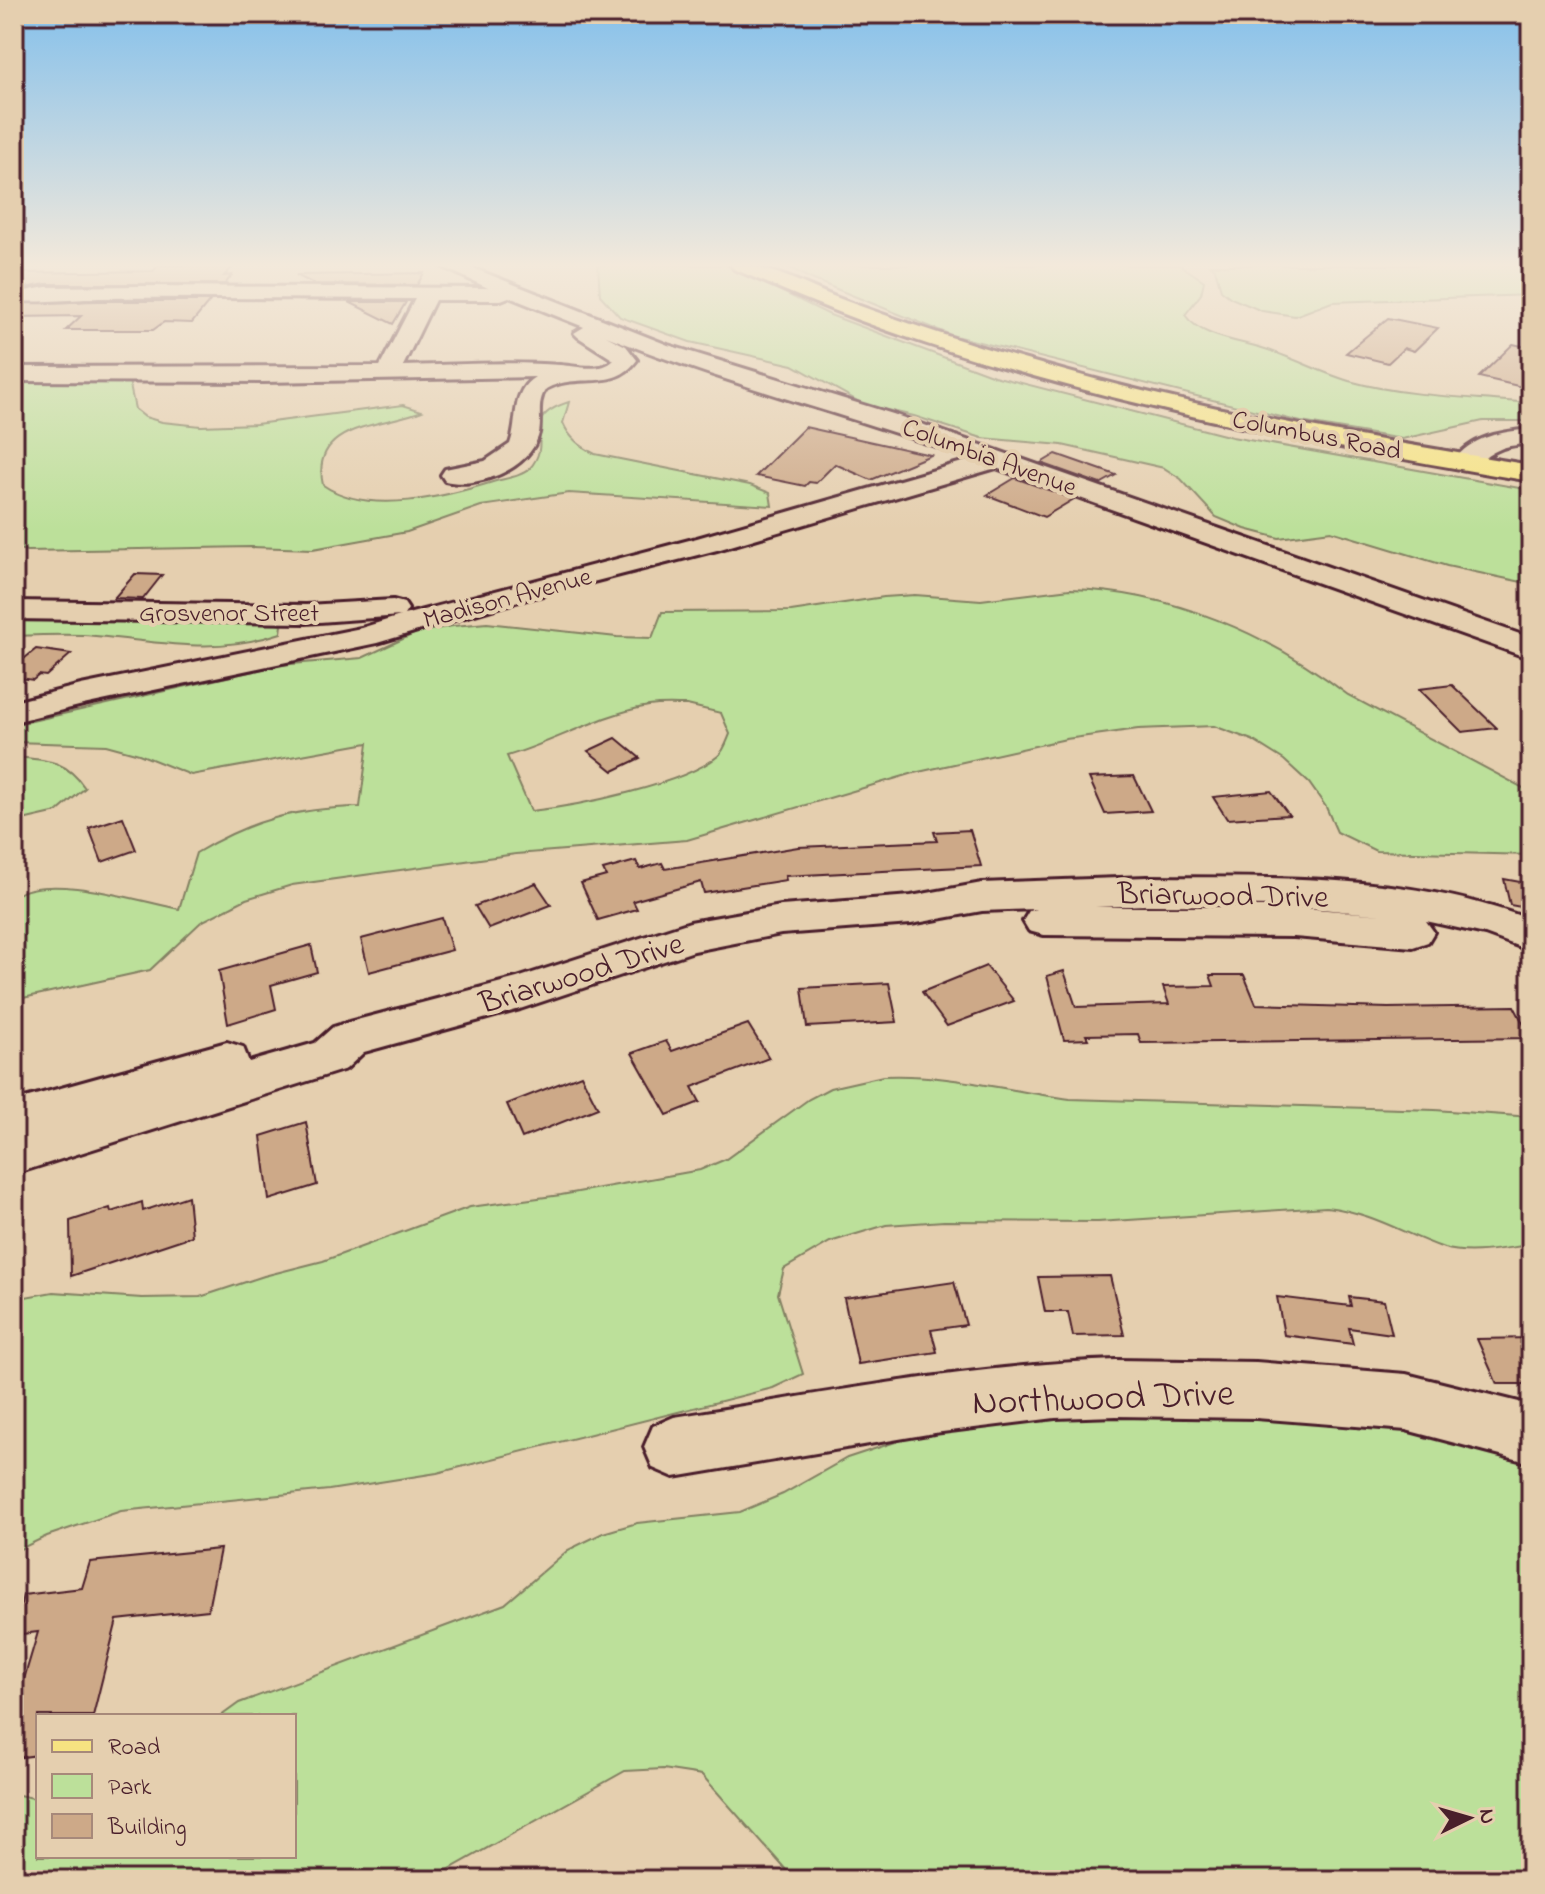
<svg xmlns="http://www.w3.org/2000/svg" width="1545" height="1894" font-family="'Indie Flower',sans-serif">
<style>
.green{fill:#bce09a;stroke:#838062;stroke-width:2;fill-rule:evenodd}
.building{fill:#cda988;stroke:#4a1f2b;stroke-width:2}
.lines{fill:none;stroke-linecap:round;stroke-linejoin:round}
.minor-casing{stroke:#4a1f2b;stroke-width:6}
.major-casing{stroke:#4a1f2b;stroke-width:6}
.minor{fill:#e5cfaf;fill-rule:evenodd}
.major{fill:#f6e381;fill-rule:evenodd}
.labels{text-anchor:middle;stroke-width:8;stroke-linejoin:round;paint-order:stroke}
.far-street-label{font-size:26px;fill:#4a1f2b;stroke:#e5cfaf}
.street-label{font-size:32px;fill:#4a1f2b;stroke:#e5cfaf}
.near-street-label{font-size:38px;fill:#4a1f2b;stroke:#e5cfaf}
</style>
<rect width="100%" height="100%" fill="#e5cfaf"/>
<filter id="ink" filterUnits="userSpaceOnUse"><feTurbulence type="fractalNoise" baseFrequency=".0125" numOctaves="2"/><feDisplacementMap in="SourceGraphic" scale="16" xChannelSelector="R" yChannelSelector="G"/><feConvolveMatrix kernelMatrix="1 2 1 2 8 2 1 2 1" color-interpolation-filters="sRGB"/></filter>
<g filter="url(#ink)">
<g class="green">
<polygon points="598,265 726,265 830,315 994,376 1232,437 1531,490 1531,584 1447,566 1331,531 1279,538 1245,529 1216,517 1181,479 1164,468 1062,445 982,438 914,416 865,405 793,365 690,342 620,317 600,295"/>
<path d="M 785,265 L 1180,265 L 1204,281 L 1201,294 L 1185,315 C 1200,337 1239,341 1262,348 C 1292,357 1319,372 1349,381 C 1407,397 1471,397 1531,403 L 1531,421 L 1483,421 L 1402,439 L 1301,422 L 951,335 L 809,278 Z"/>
<polygon points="1210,265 1531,265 1531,295 1332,302 1295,316 1262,311 1231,298 1221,290 1215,269"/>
<path d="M 14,380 L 129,381 L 135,409 L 145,417 L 162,422 L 201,426 L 256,424 L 403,405 L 422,411 C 383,427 309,423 323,485 C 369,517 448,496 496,481 C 507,478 523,476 530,468 C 555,440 517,418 569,402 L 563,423 C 570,439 580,446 595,454 L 750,485 L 770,493 L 772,506 L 569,493 L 481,506 L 407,532 L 313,549 L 251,547 L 27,551 L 14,548 Z"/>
<path d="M 1070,589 C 1170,591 1270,634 1348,695 L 1531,792 L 1531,855 L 1376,851 L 1337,832 L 1326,807 L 1309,783 L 1284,760 L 1252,740 L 1214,726 L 1138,729 L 1066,739 L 914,773 L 687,840 L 516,854 L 292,885 L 246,899 L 201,922 L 150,970 L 14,1000 L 14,896 C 50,872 138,901 179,909 L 196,853 C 251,820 296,808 360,807 L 368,743 L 191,775 L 139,754 L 106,745 L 14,742 L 14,725 L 280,665 L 362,658 L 418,632 L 453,626 L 487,623 L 617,637 L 652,638 L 662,612 L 791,611 L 884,597 L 915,595 L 981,600 ZM 687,705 L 721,713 L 730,734 C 727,741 724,751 718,756 C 683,785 577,806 531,811 L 507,756 C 554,742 604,713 649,706 C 661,704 675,705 687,705 Z"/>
<path d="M 14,621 L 265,622 L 282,625 L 281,633 C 211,657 154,640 83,635 C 60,634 37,635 14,636 Z"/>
<path d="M 14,757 C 47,760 65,759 85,788 L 57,812 L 14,822 Z"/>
<path d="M 883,1076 C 947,1073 1007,1091 1070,1099 L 1435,1110 L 1531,1117 L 1531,1245 C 1504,1248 1470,1256 1444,1248 C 1401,1233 1374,1213 1326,1207 L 1098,1222 L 944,1221 L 886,1225 L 830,1242 L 784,1269 L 778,1294 L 803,1374 L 773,1388 L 437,1473 L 329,1490 L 121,1511 L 47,1536 L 14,1552 L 14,1299 L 53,1292 L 142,1298 L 200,1297 L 264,1276 L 323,1261 L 470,1207 L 561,1195 L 700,1170 L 726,1159 L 809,1099 L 830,1088 Z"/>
<polygon points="1162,1397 1446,1428 1531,1458 1531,1880 795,1880 702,1775 663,1769 625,1771 430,1880 14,1880 14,1794 38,1799 38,1856 294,1856 294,1716 221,1716 239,1703 505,1604 568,1550 603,1533 637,1523 740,1512 783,1494 847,1458 968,1418"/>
</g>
<g class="building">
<polygon points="159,265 235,265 224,276 232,275 225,284 46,284 14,290 14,273 153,271"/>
<polygon points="424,273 417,285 314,284 296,275"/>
<polygon points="98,301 210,301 192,323 164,322 153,330 66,330 81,316 14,317 14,303"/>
<polygon points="349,302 406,302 393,324"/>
<polygon points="1388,318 1438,328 1414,351 1404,348 1388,363 1346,353"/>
<polygon points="1513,344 1531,348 1531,389 1479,377"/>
<polygon points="805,427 931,455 871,480 835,464 816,483 809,482 805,486 756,476"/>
<polygon points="1056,454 1116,475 1100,484 1041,463"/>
<polygon points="1015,478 1074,499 1044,517 987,495"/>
<polygon points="135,574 162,575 143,599 114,598"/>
<polygon points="36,649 71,654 46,676 39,675 33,680 14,677 14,667"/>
<polygon points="1452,685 1497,728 1462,732 1419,689"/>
<polygon points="616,738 640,758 613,771 588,751"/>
<polygon points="1134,776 1151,811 1105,814 1089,778"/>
<polygon points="1271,791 1289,815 1227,819 1213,797"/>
<polygon points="123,817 136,850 102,862 89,828"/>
<polygon points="970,830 981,866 785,876 786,880 704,893 701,882 633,901 637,909 598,920 581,883 606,876 603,870 636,861 640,869 662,863 665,869 798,847 937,841 934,832"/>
<polygon points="1504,879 1531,884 1531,909 1510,905"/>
<polygon points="536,883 551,905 489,929 475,906"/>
<polygon points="442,918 452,950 369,972 361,939"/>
<polygon points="311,945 317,972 271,985 276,1009 228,1024 219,971"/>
<polygon points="986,966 1014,1001 947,1026 922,992"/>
<polygon points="1064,971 1076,1007 1169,1004 1163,987 1214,986 1210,975 1244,975 1256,1004 1388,1008 1514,1006 1531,1038 1141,1043 1138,1034 1086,1035 1088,1039 1064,1040 1047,976"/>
<polygon points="889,983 897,1022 807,1027 802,988"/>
<polygon points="748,1024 769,1058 692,1087 700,1102 667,1115 632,1053 666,1041 672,1051"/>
<polygon points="581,1075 598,1108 522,1138 507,1104"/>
<polygon points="306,1122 317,1185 269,1200 261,1136"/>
<polygon points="188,1196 192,1236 71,1276 70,1221 110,1208 111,1212 142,1202 143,1211"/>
<polygon points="1110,1276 1124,1335 1073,1336 1068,1312 1045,1312 1038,1277"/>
<polygon points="954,1282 966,1325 931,1330 937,1352 858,1364 844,1298"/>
<polygon points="1277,1297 1351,1306 1349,1297 1384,1301 1392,1334 1349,1328 1353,1344 1284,1335"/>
<polygon points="1531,1338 1531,1384 1497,1384 1477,1339"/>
<polygon points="220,1549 208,1610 117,1620 93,1716 38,1716 38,1755 14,1758 14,1713 38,1632 14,1635 23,1595 82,1588 90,1562"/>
</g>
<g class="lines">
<g class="minor-casing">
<g id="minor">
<path d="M 439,265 L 465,265 L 668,345 L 893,414 L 1531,638 L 1531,659 L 996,468 L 717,550 L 515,602 L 377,643 L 83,705 L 14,722 L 14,702 L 81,685 L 361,628 L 400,616 L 306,623 L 14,619 L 14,601 L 306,605 L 393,600 L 404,603 L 408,609 L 404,615 L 697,538 L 973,459 C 852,416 725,384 606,336 L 626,346 L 637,360 C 613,393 578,371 546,389 C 536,402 542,418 539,433 C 531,469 478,489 445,481 L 441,475 L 445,469 L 485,461 L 510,444 C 519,421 510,392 535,377 L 264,382 L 14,381 L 14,367 L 380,366 L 415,299 C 310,299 204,297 98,298 C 82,299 24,304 14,300 L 15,293 L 46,287 L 139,286 L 488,288 ZM 509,297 L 584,327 L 574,333 L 578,337 L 614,360 C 602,373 576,366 560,365 C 508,361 455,365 403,366 L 435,300 L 501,300 Z"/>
<path d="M 1531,429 L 1531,443 C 1520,445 1508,445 1498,450 C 1481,457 1476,472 1457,467 L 1453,462 C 1471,436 1501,432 1531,429 Z"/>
<path d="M 1147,877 C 1274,878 1411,873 1531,920 L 1531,951 L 1485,934 L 1426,921 L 1434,932 L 1428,942 L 1413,947 L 1294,937 L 1044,935 L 1029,931 L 1023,921 L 1029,911 L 1036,909 L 982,911 L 911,924 L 781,934 L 694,951 L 520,1009 L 364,1052 L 346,1069 L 14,1174 L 14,1101 L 227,1042 L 243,1047 L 249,1062 L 315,1043 L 333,1027 L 349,1022 L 517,978 L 690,922 L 781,906 L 911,896 L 982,883 ZM 1147,905 L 1292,906 L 1382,915 L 1294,907 L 1095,907 Z"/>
<path d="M 1116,1360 L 1256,1362 L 1406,1374 L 1531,1405 L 1531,1463 L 1406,1430 L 1256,1418 L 1116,1416 L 1055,1418 L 934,1433 L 674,1477 L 653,1468 L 644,1447 L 653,1426 L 674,1417 C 820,1394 968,1365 1116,1360 Z"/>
</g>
</g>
<g class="major-casing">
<path id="major" d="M 731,265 C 774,265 807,287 846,301 C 909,324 972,345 1037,363 C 1199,410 1365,438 1531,465 L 1531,481 C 1327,447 1124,408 927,344 C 861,323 797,296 734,269 Z"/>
</g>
<use href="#minor" class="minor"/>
<use href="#major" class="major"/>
</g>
</g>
<linearGradient id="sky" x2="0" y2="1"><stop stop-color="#84c0eb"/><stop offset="0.5" stop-color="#f3e9db"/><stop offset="1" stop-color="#f3e9db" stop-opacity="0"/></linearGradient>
<rect width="1545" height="530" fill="url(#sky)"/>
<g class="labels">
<g class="far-street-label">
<text transform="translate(1317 434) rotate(11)" y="9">Columbus Road</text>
<text transform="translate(990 456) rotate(20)" y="9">Columbia Avenue</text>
<text transform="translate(507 597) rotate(-15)" y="9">Madison Avenue</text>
<text x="229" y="621">Grosvenor Street</text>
</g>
<g class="street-label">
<text transform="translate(1223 894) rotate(1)" y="11">Briarwood Drive</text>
<text transform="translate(581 972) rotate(-17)" y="11">Briarwood Drive</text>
</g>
<g class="near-street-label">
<text transform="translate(1103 1396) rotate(-2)" y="13">Northwood Drive</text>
</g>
</g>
<rect width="1545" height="1894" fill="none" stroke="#e5cfaf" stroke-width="48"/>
<rect x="24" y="24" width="1497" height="1846" fill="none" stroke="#4a1f2b" stroke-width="3" filter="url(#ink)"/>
<rect x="36" y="1714" width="260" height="144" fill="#e5cfaf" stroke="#a7897a" stroke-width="2"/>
<rect x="52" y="1740" width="40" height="12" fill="#f6e381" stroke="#a7897a" stroke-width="2"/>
<text x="108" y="1754" font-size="24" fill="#4a1f2b">Road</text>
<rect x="52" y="1774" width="40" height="24" fill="#bce09a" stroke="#a7897a" stroke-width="2"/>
<text x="108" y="1794" font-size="24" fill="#4a1f2b">Park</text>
<rect x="52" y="1814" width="40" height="24" fill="#cda988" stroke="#a7897a" stroke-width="2"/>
<text x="108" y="1834" font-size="24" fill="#4a1f2b">Building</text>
<g transform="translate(1469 1818) rotate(85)" stroke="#e5cfaf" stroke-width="6" paint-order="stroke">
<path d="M0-6L14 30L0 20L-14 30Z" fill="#4a1f2b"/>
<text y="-12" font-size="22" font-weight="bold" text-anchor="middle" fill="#4a1f2b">N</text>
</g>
</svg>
